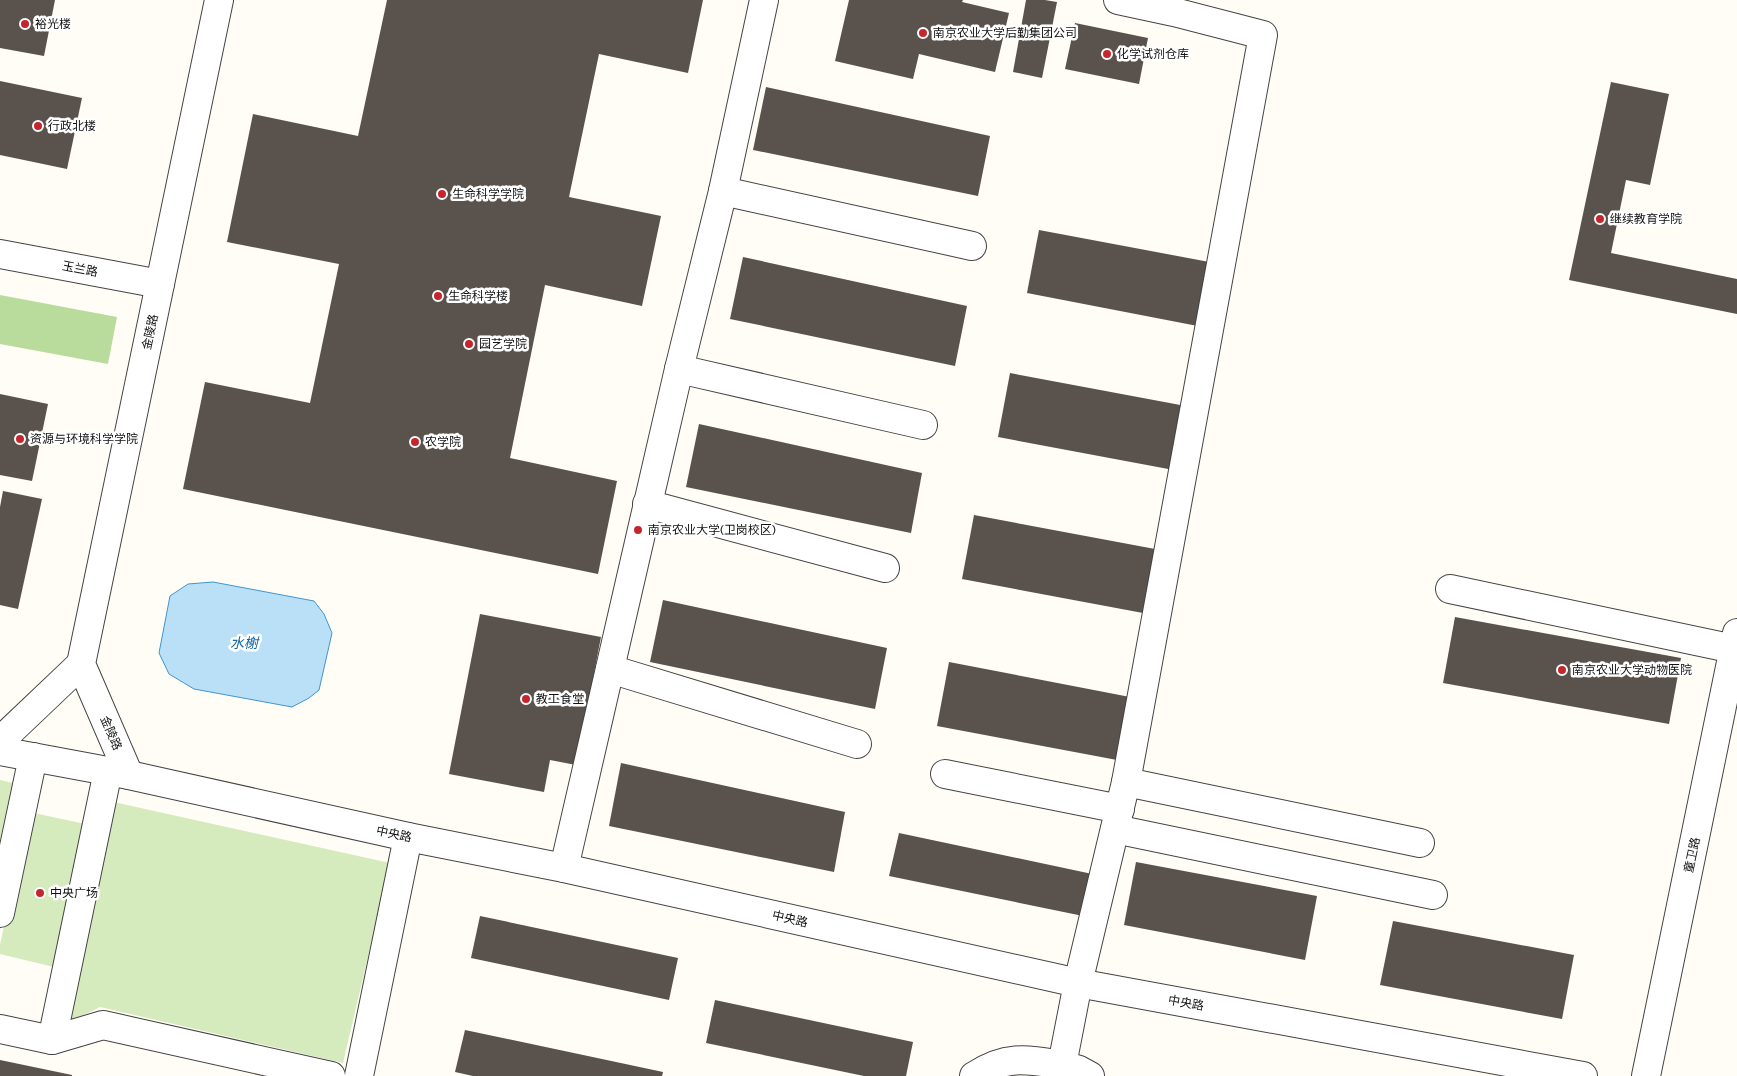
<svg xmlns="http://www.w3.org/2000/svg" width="1737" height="1076" font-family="'Roboto Serif','Noto Sans SC',serif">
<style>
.green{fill:#d5ebbd}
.forest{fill:#b9dc9c}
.water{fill:#b9e0f7;stroke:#3f96cf}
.building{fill:#5a524d}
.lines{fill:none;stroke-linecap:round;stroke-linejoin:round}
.minor-casing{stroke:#444;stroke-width:30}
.minor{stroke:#fff;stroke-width:28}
.poi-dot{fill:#c4262e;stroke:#fff;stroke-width:2}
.labels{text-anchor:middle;stroke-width:5;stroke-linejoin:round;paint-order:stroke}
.poi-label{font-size:12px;fill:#111;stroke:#fff;text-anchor:start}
.street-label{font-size:12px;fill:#111;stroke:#fff}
.water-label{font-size:14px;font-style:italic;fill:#1768a6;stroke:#fff}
</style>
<rect width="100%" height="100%" fill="#fffdf5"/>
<g class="green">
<polygon points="0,780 13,783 0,841"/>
<polygon points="109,801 390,863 343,1063 100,1007 62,1026"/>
<polygon points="29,812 90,825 58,968 0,954 0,945"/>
</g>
<polygon class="forest" points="0,295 117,317 108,364 0,344"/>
<polygon class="water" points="213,582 314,601 324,614 332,633 319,690 309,698 292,707 194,689 169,674 159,653 170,596 188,584"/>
<g class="building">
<polygon points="0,0 55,0 44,56 0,48"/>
<polygon points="387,0 703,0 688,73 599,54 569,197 661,216 642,306 545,285 510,458 617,481 598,574 183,489 205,382 310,403 339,264 227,242 253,114 358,136"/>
<polygon points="849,0 963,0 962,2 1009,13 995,72 919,54 913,79 835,61"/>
<polygon points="1026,0 1045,0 1057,2 1042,78 1013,72"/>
<polygon points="1075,23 1148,38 1139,84 1065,69"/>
<polygon points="0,81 82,98 67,169 0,155"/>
<polygon points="1611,82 1669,94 1650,185 1626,180 1611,253 1737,279 1737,314 1569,280"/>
<polygon points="766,87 990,136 978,196 753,150"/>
<polygon points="1039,230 1220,264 1208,328 1027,293"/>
<polygon points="743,257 967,306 955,366 730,319"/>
<polygon points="1010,373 1191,407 1179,471 998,437"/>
<polygon points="0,394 48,404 32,481 0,475"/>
<polygon points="699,424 922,473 911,533 686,487"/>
<polygon points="3,491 42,499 18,609 0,605 0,507"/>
<polygon points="974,515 1155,549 1143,613 962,579"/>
<polygon points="663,600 887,648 875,709 650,662"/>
<polygon points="480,614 601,637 576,765 550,760 544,792 449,774"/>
<polygon points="1455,617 1681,658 1669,724 1443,683"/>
<polygon points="949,662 1130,697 1117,760 937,726"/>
<polygon points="621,763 845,812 834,872 609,826"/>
<polygon points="899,833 1097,875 1088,917 889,876"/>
<polygon points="1136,862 1317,896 1305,960 1124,925"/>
<polygon points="480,916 678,958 669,1000 471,958"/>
<polygon points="1393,921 1574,955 1562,1019 1380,985"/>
<polygon points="715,1000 913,1042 906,1076 864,1076 706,1043"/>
<polygon points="465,1030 663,1072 662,1076 473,1076 455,1072"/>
<polygon points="0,1060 72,1075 72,1076 0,1076"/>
</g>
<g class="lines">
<g class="minor-casing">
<g id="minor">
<polyline points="723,191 972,246"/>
<polyline points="0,254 160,284"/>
<polyline points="679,369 923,425"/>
<polyline points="647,504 885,568"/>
<polyline points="1450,589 1734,649"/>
<polyline points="610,669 857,744"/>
<polyline points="0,741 81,664"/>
<polyline points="0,751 129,775 408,837 564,868 1078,983 1583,1076"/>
<polyline points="945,774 1120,809"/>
<polyline points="129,775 81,664 219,0"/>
<polyline points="1126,782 1420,843"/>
<polyline points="1115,829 1433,895"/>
<polyline points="564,868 679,369 723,191 764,0"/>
<polyline points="0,913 33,757"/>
<polyline points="0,1029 52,1040 103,1025 331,1076"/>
<polyline points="52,1040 108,771"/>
<polyline points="1062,1065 1079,1070 1090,1076"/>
<polyline points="359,1076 408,837"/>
<path d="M 974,1076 C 1006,1055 1026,1059 1062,1065 L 1078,983 L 1126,782 L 1263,35 L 1174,12 L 1118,0"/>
<polyline points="1646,1076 1737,633"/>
</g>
</g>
<use href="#minor" class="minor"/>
</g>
<g class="poi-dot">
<circle cx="25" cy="24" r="5"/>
<circle cx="923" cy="33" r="5"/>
<circle cx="1107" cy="54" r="5"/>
<circle cx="38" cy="126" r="5"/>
<circle cx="442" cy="194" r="5"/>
<circle cx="1600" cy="219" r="5"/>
<circle cx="438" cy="296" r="5"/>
<circle cx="469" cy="344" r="5"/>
<circle cx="20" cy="439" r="5"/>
<circle cx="415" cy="442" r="5"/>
<circle cx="638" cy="530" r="5"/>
<circle cx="1562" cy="670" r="5"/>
<circle cx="526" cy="699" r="5"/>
<circle cx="40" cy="893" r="5"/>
</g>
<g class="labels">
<g class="poi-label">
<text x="35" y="28">裕光楼</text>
<text x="933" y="37">南京农业大学后勤集团公司</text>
<text x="1117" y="58">化学试剂仓库</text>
<text x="48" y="130">行政北楼</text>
<text x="452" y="198">生命科学学院</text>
<text x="1610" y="223">继续教育学院</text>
<text x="448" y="300">生命科学楼</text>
<text x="479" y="348">园艺学院</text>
<text x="30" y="443">资源与环境科学学院</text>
<text x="425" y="446">农学院</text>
<text x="648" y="534">南京农业大学(卫岗校区)</text>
<text x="1572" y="674">南京农业大学动物医院</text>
<text x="536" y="703">教工食堂</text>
<text x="50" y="897">中央广场</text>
</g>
<g class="street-label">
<text transform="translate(80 269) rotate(11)" y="4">玉兰路</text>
<text transform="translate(150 332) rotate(-78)" y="4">金陵路</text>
<text transform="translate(111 733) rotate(67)" y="4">金陵路</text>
<text transform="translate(394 834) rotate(12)" y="4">中央路</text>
<text transform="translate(1692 855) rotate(-78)" y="4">童卫路</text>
<text transform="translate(790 919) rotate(13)" y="4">中央路</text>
<text transform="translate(1186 1003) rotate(10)" y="4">中央路</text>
</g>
<g class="water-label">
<text x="244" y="648">水榭</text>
</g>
</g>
</svg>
